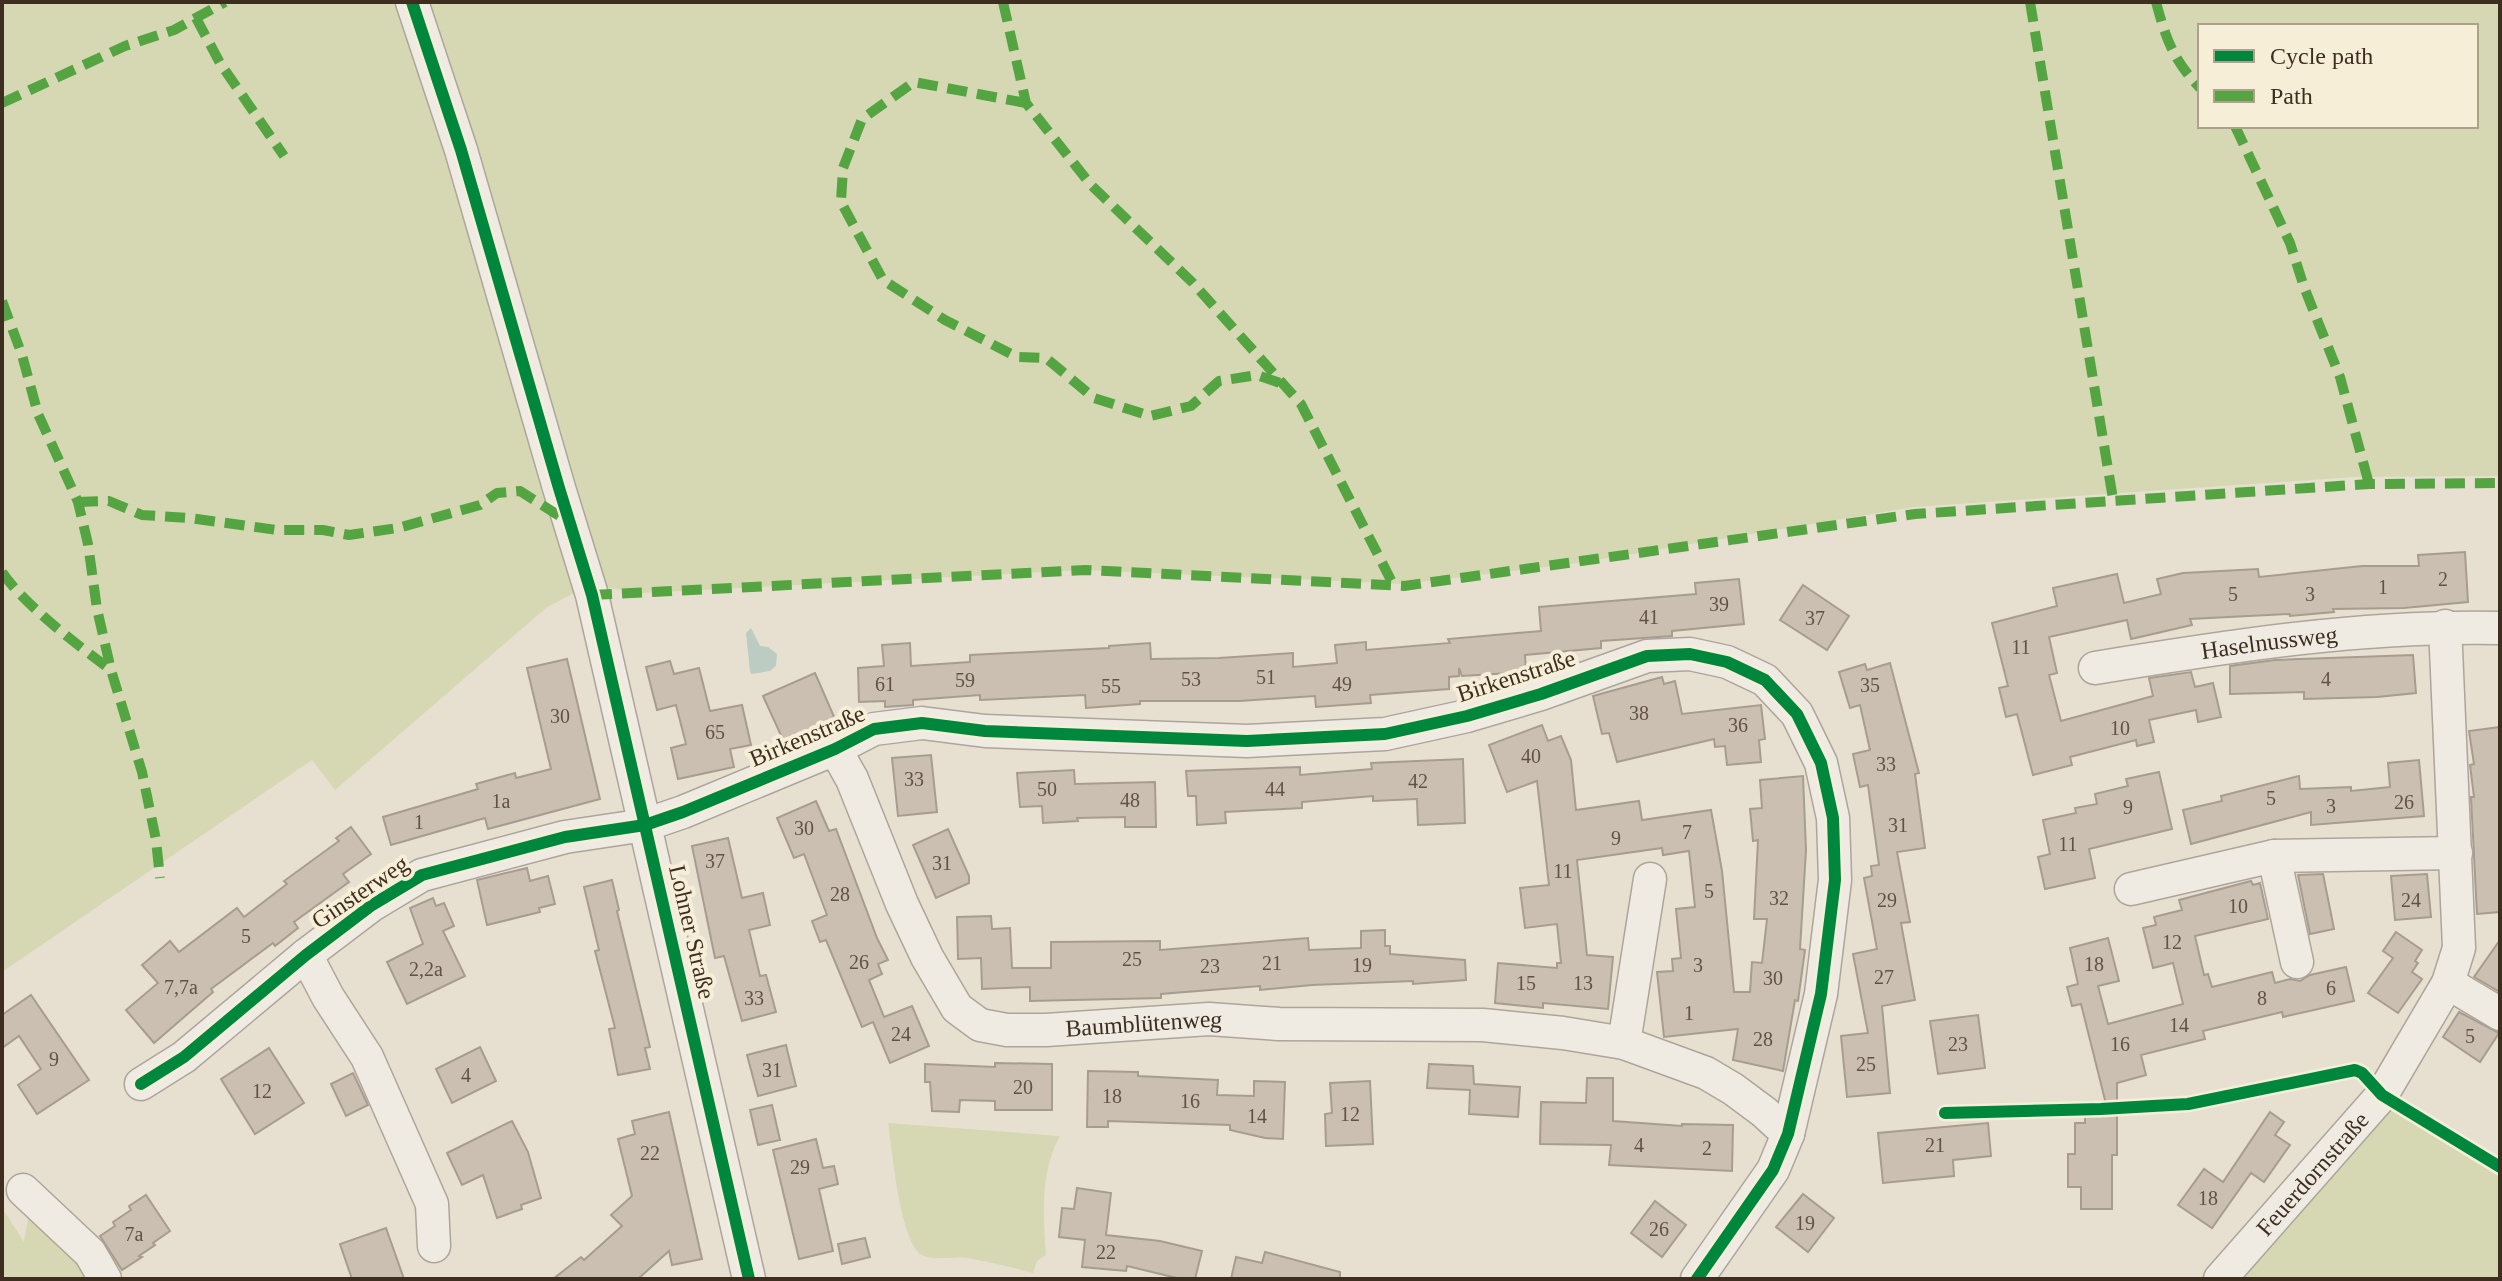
<svg xmlns="http://www.w3.org/2000/svg" width="2502" height="1281" font-family="Georgia,serif">
<style>
.green{fill:#d6d7b3;fill-rule:evenodd}
.water{fill:#bcccc2}
.building{fill:#cbbfb2;stroke:#a89c90;stroke-width:2}
.lines{fill:none;stroke-linecap:round;stroke-linejoin:round}
.minor-casing{stroke:#ada599;stroke-width:35}
.minor{stroke:#efebe3;stroke-width:32}
.quiet{stroke:#54a441;stroke-width:10;stroke-dasharray:20 10;stroke-linecap:butt}
.cycleway-casing{stroke:#f7eed8;stroke-width:17}
.cycleway{stroke:#00873e;stroke-width:12}
.labels{text-anchor:middle;stroke-width:8;stroke-linejoin:round;paint-order:stroke}
.number-label{font-size:20px;fill:#605244}
.street-label{font-size:24px;fill:#3d2e20;stroke:#f7eed8}
</style>
<rect width="100%" height="100%" fill="#e7e0d1"/>
<g class="green">
<polygon points="2,2 397,2 581,589 546,608 335,790 312,760 2,972"/>
<path d="M 421,2 L 2500,2 L 2500,476 L 2354,477 L 1914,507 L 1578,563 L 1404,584 L 1085,570 L 643,593 L 599,586 ZM 2200,26 L 2476,26 L 2476,126 L 2200,126 Z"/>
<polygon points="2382,1096 2500,1165 2500,1279 2224,1279"/>
<path d="M 888,1123 L 1060,1136 C 1040,1172 1043,1215 1046,1255 L 1037,1261 L 1033,1273 C 1012,1267 989,1262 967,1258 C 954,1256 936,1261 924,1256 C 900,1248 892,1147 888,1123 Z"/>
<polygon points="2,1208 24,1242 29,1213 82,1256 90,1279 2,1279"/>
</g>
<polygon class="water" points="751,628 760,646 768,647 777,654 776,666 770,671 751,674 750,671 746,633"/>
<g class="building">
<polygon points="2465,552 2468,602 2404,608 2333,609 2334,612 2290,616 2290,614 2190,619 2192,625 2131,639 2127,620 2049,637 2057,673 2049,675 2061,721 2153,696 2149,678 2191,672 2195,687 2213,683 2221,717 2198,722 2196,710 2149,720 2154,742 2137,746 2136,740 2070,757 2072,765 2033,775 2017,714 2006,717 1999,688 2008,686 1992,623 2057,606 2053,588 2117,574 2124,603 2161,594 2157,579 2183,573 2258,569 2259,577 2362,566 2419,566 2418,555"/>
<polygon points="1739,579 1744,624 1672,631 1672,636 1601,641 1601,648 1525,655 1526,672 1462,676 1459,668 1459,676 1449,677 1449,689 1370,695 1371,703 1316,707 1315,696 1240,701 1140,701 1140,704 1086,708 1085,695 980,700 980,695 913,700 913,705 885,707 885,701 859,702 858,668 884,666 882,645 910,643 911,666 970,662 970,655 1109,648 1109,646 1150,643 1151,659 1219,658 1293,653 1293,667 1337,663 1335,645 1366,642 1366,650 1450,643 1448,639 1541,631 1539,607 1696,594 1695,583"/>
<polygon points="1803,585 1849,616 1827,650 1780,620"/>
<polygon points="2413,655 2416,693 2377,697 2304,699 2304,692 2230,694 2230,666 2275,660"/>
<polygon points="567,659 600,799 488,829 485,818 391,845 383,817 478,789 476,784 515,773 516,778 551,769 527,668"/>
<polygon points="670,661 674,674 699,668 710,711 742,705 751,745 730,749 734,767 678,779 671,748 686,744 676,705 657,710 646,667"/>
<polygon points="1890,663 1919,773 1915,774 1925,848 1897,852 1910,922 1901,923 1915,1000 1882,1006 1890,1093 1847,1097 1841,1036 1868,1033 1853,954 1877,949 1864,878 1872,876 1871,866 1879,865 1868,785 1860,787 1853,754 1870,750 1860,705 1850,708 1839,672 1865,664 1867,670"/>
<polygon points="815,673 835,719 784,742 763,696"/>
<polygon points="1662,677 1664,684 1675,681 1682,714 1761,705 1765,739 1759,740 1761,762 1727,765 1725,746 1715,747 1714,739 1617,762 1609,733 1602,734 1593,696"/>
<polygon points="1542,725 1548,741 1561,736 1571,760 1576,810 1639,801 1642,820 1711,810 1722,871 1734,992 1750,992 1752,962 1762,963 1767,919 1754,919 1758,840 1753,841 1750,809 1762,808 1760,780 1803,776 1806,850 1800,949 1805,950 1798,1001 1795,1000 1783,1071 1733,1060 1738,1029 1664,1037 1657,972 1673,971 1672,959 1681,958 1676,909 1695,907 1689,851 1663,855 1662,848 1577,860 1587,955 1613,957 1608,1009 1543,1003 1543,1008 1495,1003 1498,963 1557,968 1557,963 1561,963 1557,924 1525,928 1520,888 1549,885 1537,781 1507,792 1489,745"/>
<polygon points="2500,727 2500,912 2477,914 2471,797 2474,797 2470,765 2474,764 2469,731"/>
<polygon points="931,755 937,812 898,816 892,758"/>
<polygon points="1463,759 1465,823 1418,825 1417,799 1373,801 1373,796 1302,802 1302,808 1225,812 1226,823 1197,825 1196,796 1188,796 1186,771 1300,767 1300,775 1372,769 1371,763"/>
<polygon points="2419,760 2424,816 2311,825 2311,812 2191,844 2183,810 2222,801 2221,796 2299,776 2300,789 2351,787 2351,791 2390,787 2388,763"/>
<polygon points="1074,770 1075,784 1155,782 1156,827 1125,827 1125,817 1077,818 1078,821 1043,823 1042,806 1020,807 1017,773"/>
<polygon points="2159,772 2172,829 2089,849 2095,878 2045,889 2038,857 2050,854 2043,820 2076,813 2075,808 2097,804 2095,794 2128,786 2126,779"/>
<polygon points="816,801 829,831 836,829 877,938 888,960 878,964 882,974 869,980 884,1017 912,1006 929,1046 890,1063 873,1022 862,1027 826,940 820,942 812,921 827,915 804,854 794,858 777,818"/>
<polygon points="351,827 371,854 343,874 349,882 294,922 298,928 275,946 273,943 211,989 213,992 154,1043 126,1010 158,983 142,965 170,941 179,952 237,908 244,917 287,884 284,881 339,841 336,838"/>
<polygon points="948,829 969,876 969,883 936,898 913,845"/>
<polygon points="728,838 742,898 763,893 770,925 749,930 760,976 766,975 776,1012 742,1021 724,956 715,958 692,846"/>
<polygon points="527,868 530,881 548,876 555,904 539,908 540,912 487,925 477,880"/>
<polygon points="2323,874 2334,929 2310,934 2298,875"/>
<polygon points="2427,874 2431,917 2395,920 2391,876"/>
<polygon points="612,880 619,910 617,911 650,1047 645,1048 650,1069 618,1075 609,1029 615,1028 595,951 599,950 584,887"/>
<polygon points="2251,881 2253,885 2260,883 2268,919 2195,936 2204,975 2208,974 2212,987 2272,972 2275,983 2290,979 2300,981 2310,975 2346,967 2354,1001 2283,1017 2282,1012 2203,1031 2205,1039 2141,1055 2146,1075 2117,1083 2117,1155 2112,1155 2112,1209 2081,1209 2081,1187 2068,1187 2068,1154 2075,1154 2075,1123 2085,1123 2085,1112 2108,1112 2081,1004 2072,1006 2067,987 2078,984 2070,948 2108,938 2119,981 2098,986 2108,1024 2183,1004 2173,963 2153,968 2143,928 2156,925 2154,917 2182,910 2179,900"/>
<polygon points="433,898 436,906 444,903 454,926 443,931 465,976 407,1004 387,962 423,944 410,908"/>
<polygon points="991,916 992,929 1010,928 1012,968 1051,968 1051,942 1160,941 1160,950 1308,938 1309,950 1361,948 1361,931 1385,930 1385,946 1390,946 1390,954 1465,960 1466,980 1413,984 1413,981 1312,985 1260,990 1260,986 1161,994 1161,998 1030,1001 1030,987 982,989 981,958 958,959 957,917"/>
<polygon points="2396,932 2422,950 2415,961 2418,963 2412,972 2422,979 2398,1013 2368,993 2393,958 2383,951"/>
<polygon points="2500,940 2500,992 2474,977"/>
<polygon points="31,995 89,1080 37,1114 18,1085 41,1069 19,1036 2,1048 2,1015"/>
<polygon points="2459,1012 2499,1033 2480,1062 2443,1037"/>
<polygon points="1978,1015 1985,1068 1938,1074 1930,1021"/>
<polygon points="786,1045 796,1086 758,1096 747,1055"/>
<polygon points="480,1047 496,1081 452,1103 436,1069"/>
<polygon points="269,1048 304,1103 255,1134 221,1079"/>
<polygon points="995,1063 1052,1064 1052,1110 995,1110 995,1101 960,1100 959,1112 932,1111 930,1082 925,1082 925,1064 995,1067"/>
<polygon points="1429,1064 1473,1066 1474,1084 1520,1087 1518,1117 1469,1114 1470,1090 1427,1088"/>
<polygon points="1088,1071 1138,1072 1138,1076 1218,1080 1217,1095 1254,1096 1254,1081 1285,1082 1283,1139 1265,1138 1230,1130 1230,1125 1108,1121 1108,1127 1087,1127"/>
<polygon points="353,1073 368,1105 346,1116 331,1084"/>
<polygon points="1587,1078 1613,1078 1613,1121 1682,1126 1682,1124 1733,1125 1732,1171 1609,1165 1611,1145 1540,1144 1541,1102 1586,1103"/>
<polygon points="1370,1081 1373,1144 1326,1146 1325,1114 1332,1113 1330,1083"/>
<polygon points="772,1105 780,1140 758,1145 750,1110"/>
<polygon points="669,1112 702,1259 672,1265 669,1251 638,1279 553,1279 581,1257 584,1260 622,1226 611,1215 632,1196 618,1139 635,1134 632,1121"/>
<polygon points="2270,1112 2284,1122 2275,1135 2290,1145 2264,1182 2251,1173 2212,1228 2178,1205 2204,1169 2223,1182"/>
<polygon points="512,1121 528,1152 541,1198 521,1205 522,1209 497,1218 483,1175 462,1185 447,1153"/>
<polygon points="1988,1123 1991,1156 1953,1160 1954,1176 1883,1183 1878,1133"/>
<polygon points="816,1139 823,1168 834,1166 838,1184 819,1189 833,1251 799,1259 773,1150"/>
<polygon points="1077,1188 1111,1193 1106,1235 1160,1241 1202,1251 1195,1279 1181,1279 1127,1266 1126,1271 1082,1267 1085,1240 1059,1237 1062,1208 1074,1209"/>
<polygon points="1803,1194 1834,1218 1808,1252 1776,1227"/>
<polygon points="146,1195 170,1231 153,1243 155,1245 139,1256 142,1257 122,1270 100,1236 115,1226 113,1222 131,1210 129,1206"/>
<polygon points="1655,1201 1686,1225 1662,1257 1631,1233"/>
<polygon points="386,1228 404,1279 352,1279 340,1244"/>
<polygon points="865,1238 870,1257 842,1264 838,1244"/>
<polygon points="1265,1252 1340,1272 1340,1279 1231,1279 1236,1257 1262,1263"/>
</g>
<g class="lines">
<g class="minor-casing">
<g id="minor">
<polyline points="412,2 461,150 559,488 592,595 749,1279"/>
<path id="s1" d="M 2095,668 C 2229,646 2364,625 2500,628"/>
<path id="s2" d="M 835,749 L 852,779 L 902,904 L 927,957 L 957,1008 L 980,1025 L 1007,1030 L 1046,1030 L 1209,1019 L 1279,1024 L 1483,1025 L 1563,1033 L 1624,1043 L 1706,1073 L 1733,1089 L 1764,1112 L 1788,1134"/>
<polyline points="2274,856 2297,962"/>
<polyline points="2131,889 2274,856 2456,853"/>
<polyline points="306,955 328,997 367,1057 432,1204 434,1246"/>
<polyline points="2448,983 2500,1014"/>
<polyline points="1624,1043 1650,879"/>
<polyline points="141,1084 184,1057 306,955 372,905 422,875 565,837 645,825 683,812 835,749 874,729 922,723 985,731 1247,741 1385,734 1467,716 1541,694 1647,656 1690,654 1727,662 1765,680 1797,714 1821,763 1833,818 1835,880 1821,994 1788,1134 1773,1170 1697,1279"/>
<polyline points="23,1190 90,1253 105,1279"/>
<path id="s3" d="M 2220,1279 L 2382,1095 L 2448,983 L 2459,948 L 2445,626"/>
</g>
</g>
<use href="#minor" class="minor"/>
<g class="quiet">
<polyline points="1003,2 1026,103 1091,185 1193,283 1301,404 1394,586"/>
<polyline points="2030,2 2113,499"/>
<path d="M 2156,2 C 2166,39 2173,60 2200,88"/>
<polyline points="196,18 220,63 284,156"/>
<polyline points="2,103 125,46 174,30 225,2"/>
<polyline points="1026,103 914,82 862,119 843,168 841,202 883,280 945,320 1017,357 1046,358 1094,398 1150,416 1191,406 1219,381 1257,375 1283,384"/>
<polyline points="2235,126 2290,243 2304,287 2340,377 2369,484"/>
<polyline points="2,301 22,355 38,414 78,502 88,544 97,609 111,670 142,772 156,840 160,878"/>
<polyline points="78,502 109,501 142,515 190,518 277,530 323,530 349,535 398,528 480,505 497,493 520,491 569,522"/>
<path d="M 2,572 C 23,604 80,647 111,670"/>
<polyline points="592,595 1085,570 1404,586 1915,514 2369,484 2500,483"/>
</g>
<g class="cycleway-casing">
<g id="cycleway">
<polyline points="412,2 461,150 559,488 592,595 749,1279"/>
<polyline points="141,1084 184,1057 306,955 372,905 422,875 565,837 645,825 683,812 835,749 874,729 922,723 985,731 1247,741 1385,734 1467,716 1541,694 1647,656 1690,654 1727,662 1765,680 1797,714 1821,763 1833,818 1835,880 1821,994 1788,1134 1773,1170 1697,1279"/>
<polyline points="1945,1113 2101,1109 2188,1104 2355,1070 2362,1073 2382,1095 2500,1167"/>
</g>
</g>
<use href="#cycleway" class="cycleway"/>
</g>
<g class="labels">
<g class="number-label">
<text x="2443" y="586">2</text>
<text x="2383" y="594">1</text>
<text x="2233" y="601">5</text>
<text x="2310" y="601">3</text>
<text x="1719" y="611">39</text>
<text x="1649" y="624">41</text>
<text x="1815" y="625">37</text>
<text x="2021" y="654">11</text>
<text x="1266" y="684">51</text>
<text x="1191" y="686">53</text>
<text x="2326" y="686">4</text>
<text x="965" y="687">59</text>
<text x="885" y="691">61</text>
<text x="1342" y="691">49</text>
<text x="1870" y="692">35</text>
<text x="1111" y="693">55</text>
<text x="1639" y="720">38</text>
<text x="560" y="723">30</text>
<text x="1738" y="732">36</text>
<text x="2120" y="735">10</text>
<text x="715" y="739">65</text>
<text x="1531" y="763">40</text>
<text x="1886" y="771">33</text>
<text x="914" y="786">33</text>
<text x="1418" y="788">42</text>
<text x="1047" y="796">50</text>
<text x="1275" y="796">44</text>
<text x="2271" y="805">5</text>
<text x="1130" y="807">48</text>
<text x="501" y="808">1a</text>
<text x="2404" y="809">26</text>
<text x="2331" y="813">3</text>
<text x="2128" y="814">9</text>
<text x="419" y="829">1</text>
<text x="1898" y="832">31</text>
<text x="804" y="835">30</text>
<text x="1687" y="839">7</text>
<text x="1616" y="845">9</text>
<text x="2068" y="851">11</text>
<text x="715" y="868">37</text>
<text x="942" y="870">31</text>
<text x="1563" y="878">11</text>
<text x="1709" y="898">5</text>
<text x="840" y="901">28</text>
<text x="1779" y="905">32</text>
<text x="1887" y="907">29</text>
<text x="2411" y="907">24</text>
<text x="2238" y="913">10</text>
<text x="246" y="943">5</text>
<text x="2172" y="949">12</text>
<text x="1132" y="966">25</text>
<text x="859" y="969">26</text>
<text x="1272" y="970">21</text>
<text x="2094" y="971">18</text>
<text x="1362" y="972">19</text>
<text x="1698" y="972">3</text>
<text x="1210" y="973">23</text>
<text x="426" y="976">2,2a</text>
<text x="1884" y="984">27</text>
<text x="1773" y="985">30</text>
<text x="1526" y="990">15</text>
<text x="1583" y="990">13</text>
<text x="181" y="994">7,7a</text>
<text x="2331" y="995">6</text>
<text x="754" y="1005">33</text>
<text x="2262" y="1005">8</text>
<text x="1689" y="1020">1</text>
<text x="2179" y="1032">14</text>
<text x="901" y="1041">24</text>
<text x="2470" y="1043">5</text>
<text x="1763" y="1046">28</text>
<text x="1958" y="1051">23</text>
<text x="2120" y="1051">16</text>
<text x="54" y="1066">9</text>
<text x="1866" y="1071">25</text>
<text x="772" y="1077">31</text>
<text x="466" y="1082">4</text>
<text x="1023" y="1094">20</text>
<text x="262" y="1098">12</text>
<text x="1112" y="1103">18</text>
<text x="1190" y="1108">16</text>
<text x="1350" y="1121">12</text>
<text x="1257" y="1123">14</text>
<text x="1639" y="1152">4</text>
<text x="1935" y="1152">21</text>
<text x="1707" y="1155">2</text>
<text x="650" y="1160">22</text>
<text x="800" y="1174">29</text>
<text x="2208" y="1205">18</text>
<text x="1805" y="1230">19</text>
<text x="1659" y="1236">26</text>
<text x="134" y="1241">7a</text>
<text x="1106" y="1259">22</text>
</g>
<g class="street-label">
<text dy="8" stroke="none"><textPath href="#s1" startOffset="176">Haselnussweg</textPath></text>
<text transform="translate(1516 676) rotate(-18)" y="8">Birkenstraße</text>
<text transform="translate(807 736) rotate(-23)" y="8">Birkenstraße</text>
<text transform="translate(360 892) rotate(-34)" y="8">Ginsterweg</text>
<text transform="translate(692 932) rotate(77)" y="8">Lohner Straße</text>
<text dy="8" stroke="none"><textPath href="#s2" startOffset="480">Baumblütenweg</textPath></text>
<text dy="8" stroke="none"><textPath href="#s3" startOffset="140">Feuerdornstraße</textPath></text>
</g>
</g>
<rect width="2502" height="1281" fill="none" stroke="#3d2e20" stroke-width="8"/>
<rect x="2198" y="24" width="280" height="104" fill="#f7eed8" stroke="#ada18e" stroke-width="2"/>
<rect x="2214" y="50" width="40" height="12" fill="#00873e" stroke="#ada18e" stroke-width="2"/>
<text x="2270" y="64" font-size="24" fill="#3d2e20">Cycle path</text>
<rect x="2214" y="90" width="40" height="12" fill="#54a441" stroke="#ada18e" stroke-width="2"/>
<text x="2270" y="104" font-size="24" fill="#3d2e20">Path</text>
</svg>
